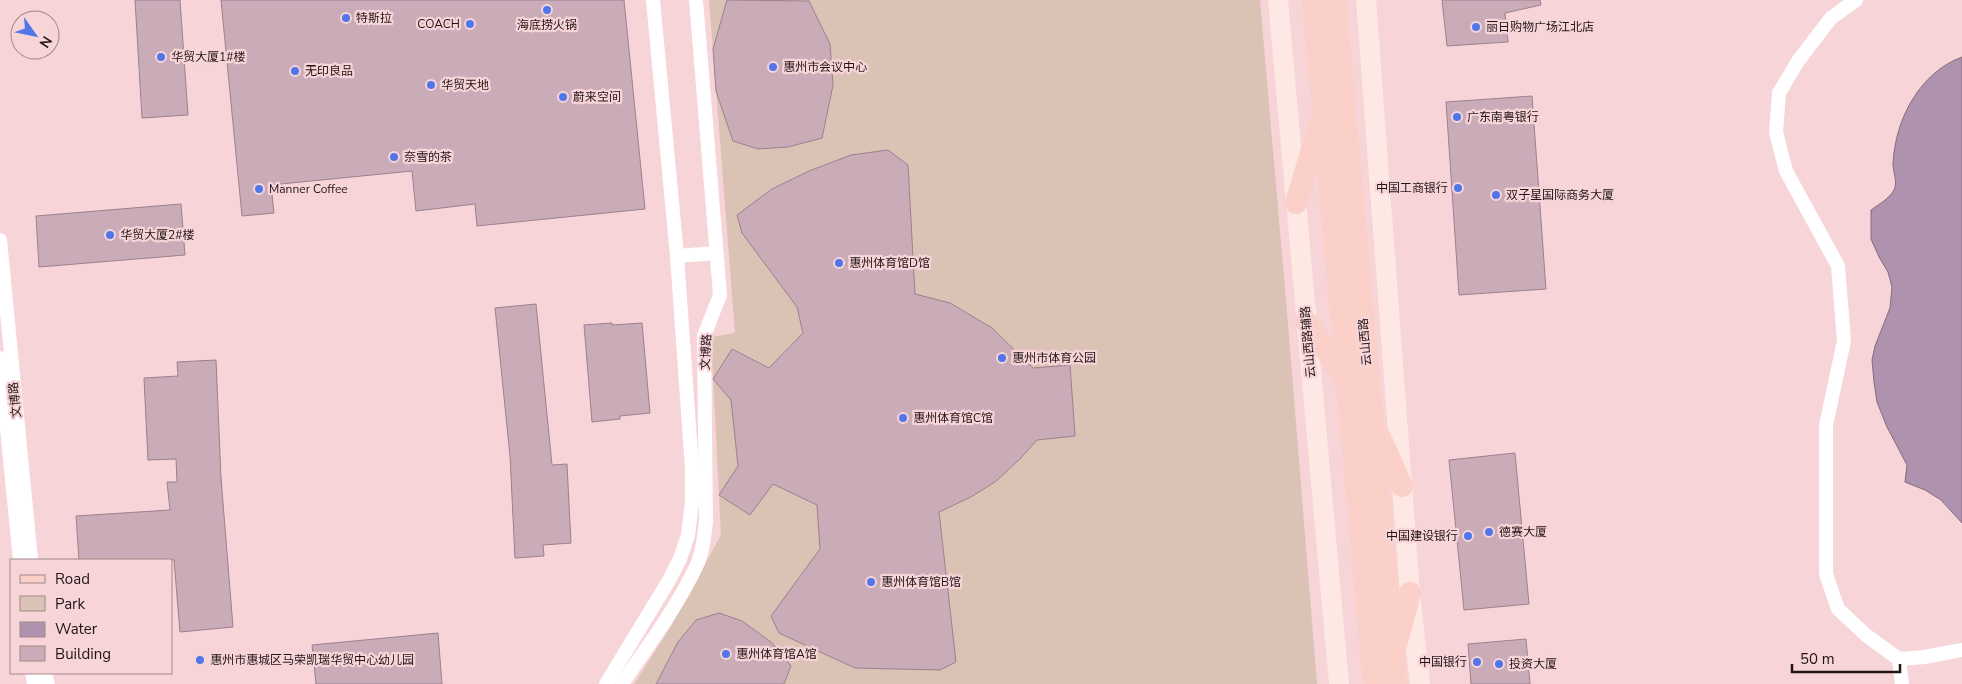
<svg xmlns="http://www.w3.org/2000/svg" width="1962" height="684" font-family="'Nunito Sans','Noto Sans SC',sans-serif">
<style>
.green{fill:#dac2b5}
.water{fill:#af92ad;stroke:#846c80}
.building{fill:#caacb9;stroke:#9c808d}
.lines{fill:none;stroke-linecap:round;stroke-linejoin:round}
.street{stroke:#fff;stroke-width:14}
.secondary{stroke:#fde8e4;stroke-width:20}
.primary{stroke:#fbd0c8;stroke-width:22}
.poi-dot{fill:#5076ea;stroke:#f7d4d8;stroke-width:2}
.labels{text-anchor:middle;stroke-width:4.5;stroke-linejoin:round;paint-order:stroke}
.poi-label{font-size:12px;fill:#211516;stroke:#f7d4d8;text-anchor:start}
.street-label{font-size:12px;fill:#211516;stroke:#f7d4d8}
</style>
<rect width="100%" height="100%" fill="#f7d4d8"/>
<polygon class="green" points="709,0 1260,0 1288,324 1317,684 634,684 670,628 721,535 711,337 735,333"/>
<path class="water" d="M 1962,57 L 1962,523 L 1941,500 L 1925,490 L 1905,482 L 1907,465 L 1887,427 L 1877,402 L 1874,382 L 1872,360 L 1875,346 L 1890,308 L 1892,287 L 1888,272 L 1879,257 L 1871,239 L 1871,210 C 1878,205 1890,198 1894,190 C 1898,182 1893,173 1893,164 C 1895,120 1919,73 1962,57 Z"/>
<g class="building">
<polygon points="135,0 180,0 188,115 142,118"/>
<polygon points="221,0 624,0 645,209 477,226 475,204 416,211 412,171 271,185 274,213 242,216"/>
<polygon points="727,0 809,1 830,44 833,85 822,138 788,147 758,149 733,141 716,91 713,49"/>
<polygon points="1442,0 1540,0 1541,5 1505,13 1508,42 1447,46"/>
<polygon points="1532,96 1546,289 1459,295 1446,102"/>
<polygon points="888,150 908,165 915,294 950,303 992,328 1033,368 1070,365 1075,436 1037,440 1020,459 995,482 971,497 939,512 956,662 940,670 855,668 779,633 771,616 820,549 817,505 773,484 750,515 719,495 738,466 731,400 713,379 732,349 769,368 803,333 797,307 742,233 737,215 772,189 809,171 851,155"/>
<polygon points="181,204 185,255 39,267 36,216"/>
<polygon points="536,304 552,465 567,464 571,543 543,545 544,556 515,558 510,456 495,308"/>
<polygon points="612,323 612,325 642,323 650,413 620,416 620,419 592,422 584,325"/>
<polygon points="216,360 221,478 233,627 180,632 174,560 79,560 76,516 170,510 167,482 177,482 176,459 148,460 144,378 178,376 177,362"/>
<polygon points="1515,453 1529,604 1464,610 1449,460"/>
<polygon points="719,613 742,621 771,642 791,666 784,684 656,684 678,642 696,620"/>
<polygon points="438,633 442,684 316,684 312,645"/>
<polygon points="1526,639 1530,684 1471,684 1468,644"/>
</g>
<g class="lines">
<g class="street">
<polyline points="1856,0 1831,18 1798,61 1779,93 1776,132 1786,171 1838,266 1844,341 1826,425 1826,574 1838,609 1867,636 1899,659 1925,657 1962,650"/>
<polyline points="0,240 31,560"/>
<polyline points="677,256 716,253"/>
<polyline points="0,358 20,560"/>
<polyline points="1899,659 1902,684"/>
<polyline points="32,673 34,684"/>
<polyline points="45,673 48,684"/>
<polyline points="606,684 668,582 680,559 688,535 692,503 692,468 677,256 653,0"/>
<path d="M 622,684 C 647,647 677,607 696,567 C 703,553 704,537 706,522 L 704,336 L 720,295 L 696,0"/>
</g>
<g class="secondary">
<polyline points="1278,0 1339,684"/>
<polyline points="1366,0 1410,593 1420,684"/>
</g>
<g class="primary">
<polyline points="1313,0 1374,684"/>
<polyline points="1335,0 1396,684"/>
<polyline points="1296,203 1320,123"/>
<polyline points="1306,321 1346,380"/>
<polyline points="1379,435 1402,486"/>
<polyline points="1397,642 1410,593"/>
</g>
</g>
<g class="poi-dot">
<circle cx="547" cy="10" r="5"/>
<circle cx="346" cy="18" r="5"/>
<circle cx="470" cy="24" r="5"/>
<circle cx="1476" cy="27" r="5"/>
<circle cx="161" cy="57" r="5"/>
<circle cx="773" cy="67" r="5"/>
<circle cx="295" cy="71" r="5"/>
<circle cx="431" cy="85" r="5"/>
<circle cx="563" cy="97" r="5"/>
<circle cx="1457" cy="117" r="5"/>
<circle cx="394" cy="157" r="5"/>
<circle cx="1458" cy="188" r="5"/>
<circle cx="259" cy="189" r="5"/>
<circle cx="1496" cy="195" r="5"/>
<circle cx="110" cy="235" r="5"/>
<circle cx="839" cy="263" r="5"/>
<circle cx="1002" cy="358" r="5"/>
<circle cx="903" cy="418" r="5"/>
<circle cx="1489" cy="532" r="5"/>
<circle cx="1468" cy="536" r="5"/>
<circle cx="871" cy="582" r="5"/>
<circle cx="726" cy="654" r="5"/>
<circle cx="200" cy="660" r="5"/>
<circle cx="1477" cy="662" r="5"/>
<circle cx="1499" cy="664" r="5"/>
</g>
<g class="labels">
<g class="poi-label">
<text x="356" y="22">特斯拉</text>
<text x="460" y="28" text-anchor="end">COACH</text>
<text x="547" y="29" text-anchor="middle">海底捞火锅</text>
<text x="1486" y="31">丽日购物广场江北店</text>
<text x="171" y="61">华贸大厦1#楼</text>
<text x="783" y="71">惠州市会议中心</text>
<text x="305" y="75">无印良品</text>
<text x="441" y="89">华贸天地</text>
<text x="573" y="101">蔚来空间</text>
<text x="1467" y="121">广东南粤银行</text>
<text x="404" y="161">奈雪的茶</text>
<text x="1448" y="192" text-anchor="end">中国工商银行</text>
<text x="269" y="193">Manner Coffee</text>
<text x="1506" y="199">双子星国际商务大厦</text>
<text x="120" y="239">华贸大厦2#楼</text>
<text x="849" y="267">惠州体育馆D馆</text>
<text x="1012" y="362">惠州市体育公园</text>
<text x="913" y="422">惠州体育馆C馆</text>
<text x="1499" y="536">德赛大厦</text>
<text x="1458" y="540" text-anchor="end">中国建设银行</text>
<text x="881" y="586">惠州体育馆B馆</text>
<text x="736" y="658">惠州体育馆A馆</text>
<text x="210" y="664">惠州市惠城区马荣凯瑞华贸中心幼儿园</text>
<text x="1467" y="666" text-anchor="end">中国银行</text>
<text x="1509" y="668">投资大厦</text>
</g>
<g class="street-label">
<text transform="translate(1308 342) rotate(-95)" y="4">云山西路辅路</text>
<text transform="translate(1365 342) rotate(-95)" y="4">云山西路</text>
<text transform="translate(706 352) rotate(-87)" y="4">文博路</text>
<text transform="translate(15 400) rotate(-96)" y="4">文博路</text>
</g>
</g>
<rect x="10" y="559" width="162" height="115" fill="#f7d4d8" stroke="#a1888a"/>
<rect x="20" y="575" width="25" height="8" fill="#fbd0c8" stroke="#a1888a"/>
<text x="55" y="584" font-size="15" fill="#211516">Road</text>
<rect x="20" y="596" width="25" height="15" fill="#dac2b5" stroke="#a1888a"/>
<text x="55" y="609" font-size="15" fill="#211516">Park</text>
<rect x="20" y="622" width="25" height="15" fill="#af92ad" stroke="#a1888a"/>
<text x="55" y="634" font-size="15" fill="#211516">Water</text>
<rect x="20" y="646" width="25" height="15" fill="#caacb9" stroke="#a1888a"/>
<text x="55" y="659" font-size="15" fill="#211516">Building</text>
<g transform="translate(35 35) rotate(123)"><circle r="24" fill="#f7d4d8" stroke="#a1888a"/>
<path d="M0-4L9 19L0 12L-9 19Z" fill="#5076ea"/>
<text y="-8" font-size="14" font-weight="bold" text-anchor="middle" fill="#211516">N</text>
</g>
<path d="M1792 664v8h108v-8" fill="none" stroke="#211516" stroke-width="2.5"/>
<text x="1800" y="664" font-size="15" fill="#211516" stroke="#f7d4d8" stroke-width="4" paint-order="stroke">50 m</text>
</svg>
